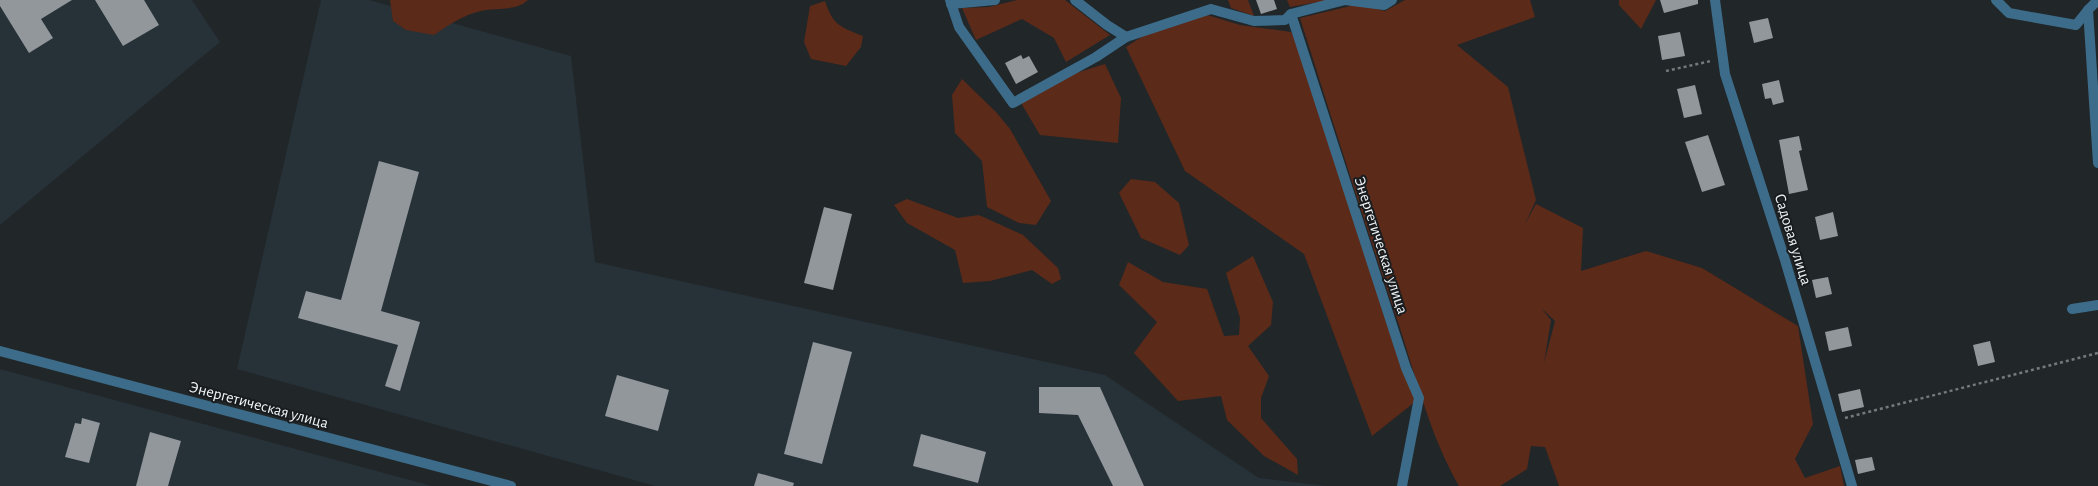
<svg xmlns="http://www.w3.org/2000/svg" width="2098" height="486" font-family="'Alegreya Sans',sans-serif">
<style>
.built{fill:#273138}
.green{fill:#5b2a19;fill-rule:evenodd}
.building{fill:#91979b}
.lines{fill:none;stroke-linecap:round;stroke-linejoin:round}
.path{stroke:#74797b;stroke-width:2.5;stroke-dasharray:3 3;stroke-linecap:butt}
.minor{stroke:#3c6c89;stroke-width:10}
.labels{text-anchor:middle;stroke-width:4;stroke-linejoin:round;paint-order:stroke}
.street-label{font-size:16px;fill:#f0f4f6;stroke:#181c1f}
</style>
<rect width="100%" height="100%" fill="#212629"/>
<g class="built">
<polygon points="0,0 192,0 220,42 0,225"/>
<polygon points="321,0 369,0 571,56 595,262 1105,375 1259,478 1327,486 655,486 237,369"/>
<polygon points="0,369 432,486 0,486"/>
</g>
<g class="green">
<path d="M 390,0 L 528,0 C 515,12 497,7 481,11 C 463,15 449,25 434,35 L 406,30 L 393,21 Z"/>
<polygon points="1017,0 1065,0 1110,35 1066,62 1054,38 1022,19 976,40 962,8 989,7"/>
<polygon points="1228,0 1248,0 1254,16 1231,8"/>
<polygon points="1287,0 1330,0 1290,7"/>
<path d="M 1405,0 L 1530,0 L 1535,17 L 1457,45 L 1508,87 L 1536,200 L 1525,224 L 1536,204 L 1583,228 L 1581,271 L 1646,251 L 1702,268 L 1798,326 L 1813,424 L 1795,459 L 1805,478 L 1840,466 L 1844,486 L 1559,486 L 1545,447 L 1531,446 L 1527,469 L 1500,486 L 1459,486 C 1430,436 1416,377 1398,322 C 1364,221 1332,119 1300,18 L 1359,4 L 1385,11 ZM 1541,308 L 1555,321 L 1544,363 L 1551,320 Z"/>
<polygon points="1619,0 1656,0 1641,29 1619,5"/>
<path d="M 825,1 C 833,26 841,27 863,36 L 861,47 L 846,66 L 811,59 L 804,42 L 810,6 Z"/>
<polygon points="1204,14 1240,25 1291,32 1298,43 1416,401 1372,436 1304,254 1185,171 1126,47 1154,29"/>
<polygon points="1105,64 1121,98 1118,143 1040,135 1021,103 1073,74"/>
<polygon points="962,79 996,112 1010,129 1051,201 1036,225 1019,223 987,207 982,161 955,133 952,95"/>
<polygon points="1131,179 1155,182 1179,203 1189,245 1180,255 1141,238 1119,193"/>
<polygon points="907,199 958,218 979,215 1023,235 1058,268 1061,279 1052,284 1032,270 990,281 963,283 955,250 907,223 894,205"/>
<polygon points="1253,256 1273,302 1271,325 1248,346 1269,376 1261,398 1261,418 1297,459 1298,475 1264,456 1227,420 1221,396 1178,401 1134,353 1157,322 1119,285 1128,262 1163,282 1207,289 1224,336 1239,335 1240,318 1226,273"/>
</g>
<g class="building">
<polygon points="0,0 72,0 41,19 53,38 29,53 0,6"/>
<polygon points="95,0 144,0 159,25 123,46"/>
<polygon points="1256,0 1274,0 1277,9 1261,14"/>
<polygon points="1660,0 1698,0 1698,4 1664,13"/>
<polygon points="1768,18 1773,38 1754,43 1749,22"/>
<polygon points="1680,32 1685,56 1662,60 1658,36"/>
<polygon points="1021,55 1023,59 1029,56 1038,72 1016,84 1005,63"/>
<polygon points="1779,80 1784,102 1773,105 1771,98 1765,99 1762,84"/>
<polygon points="1695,85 1702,114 1684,118 1677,89"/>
<polygon points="1708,135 1725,185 1702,192 1685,142"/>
<polygon points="1799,136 1802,150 1799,151 1808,190 1789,194 1779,140"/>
<polygon points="379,161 419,172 381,311 420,322 400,391 385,386 398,345 298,318 306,291 341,300"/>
<polygon points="824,207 852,214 833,290 804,283"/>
<polygon points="1833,212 1838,236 1820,240 1815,217"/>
<polygon points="1828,277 1832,294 1816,298 1812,280"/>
<polygon points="1848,327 1852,346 1829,351 1825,332"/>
<polygon points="1990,341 1995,362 1978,366 1973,345"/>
<polygon points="813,342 852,352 822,464 784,454"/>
<polygon points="617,375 669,390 658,431 605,416"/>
<polygon points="1039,387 1100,387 1144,486 1113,486 1078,415 1039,413"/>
<polygon points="1860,389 1864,407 1842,412 1838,394"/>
<polygon points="82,418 100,423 89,463 65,457 75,423 81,424"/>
<polygon points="150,432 181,441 168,486 136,486"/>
<polygon points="921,434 986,452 978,483 913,466"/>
<polygon points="1872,457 1875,470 1858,474 1855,460"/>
<polygon points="758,473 794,483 793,486 754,486"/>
</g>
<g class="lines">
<g class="path">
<polyline points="1666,71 1711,61"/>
<polyline points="1845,418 2098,353"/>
</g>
<g class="minor">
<polyline points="950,0 959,27 1013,103 1096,57 1126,37"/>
<polyline points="1075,0 1107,25 1126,37 1211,9 1254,21 1285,20 1291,14 1345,0 1384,5 1392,0"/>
<polyline points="1715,0 1725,74 1785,260 1852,486"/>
<polyline points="1996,0 2009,13 2076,25 2088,10"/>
<polyline points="2098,0 2088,10 2098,163"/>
<polyline points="951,4 995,0"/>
<polyline points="1291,14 1406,368 1419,398 1402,486"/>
<polyline points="2072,309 2098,305"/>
<polyline points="0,351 511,486"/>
</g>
</g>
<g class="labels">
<g class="street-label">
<text transform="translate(1794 239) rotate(73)" y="6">Садовая улица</text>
<text transform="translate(1382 245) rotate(72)" y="6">Энергетическая улица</text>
<text transform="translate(259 404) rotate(15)" y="6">Энергетическая улица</text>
</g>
</g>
</svg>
